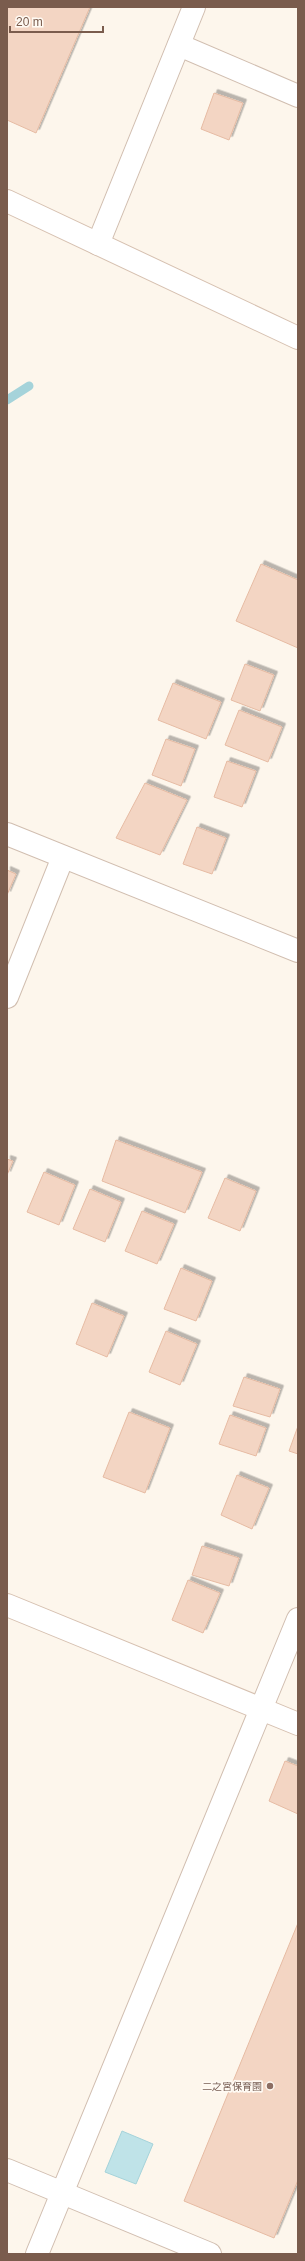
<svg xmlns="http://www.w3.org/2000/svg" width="305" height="2261" font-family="Helvetica,'Noto Sans JP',sans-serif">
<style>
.water{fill:#bfe3e8;stroke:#a5d3da}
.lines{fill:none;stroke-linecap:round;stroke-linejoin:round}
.stream{stroke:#a5d3da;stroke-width:9}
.building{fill:#f3d5c3;stroke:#e6bba3;filter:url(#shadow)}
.street-casing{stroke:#d1beb0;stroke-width:24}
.secondary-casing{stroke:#d6c0b0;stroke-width:24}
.street{stroke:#fff;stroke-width:22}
.secondary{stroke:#fff;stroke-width:22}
.education-dot{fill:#8d6e63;stroke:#fffaf3;stroke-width:1.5}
.labels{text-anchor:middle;stroke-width:3.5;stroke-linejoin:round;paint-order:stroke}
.education-label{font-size:10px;fill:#785e54;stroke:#fffaf3;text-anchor:end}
</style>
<defs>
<filter id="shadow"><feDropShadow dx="3.5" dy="-3.5" stdDeviation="0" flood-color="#0004"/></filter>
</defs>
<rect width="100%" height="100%" fill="#fdf6ec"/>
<polygon class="water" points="122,2131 153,2144 136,2184 105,2172"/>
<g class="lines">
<polyline class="stream" points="7,400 29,386"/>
</g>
<g class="building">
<polygon points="7,7 90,7 36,133 7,120"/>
<polygon points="214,93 243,103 229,140 201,129"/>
<polygon points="261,564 298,580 298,648 236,621"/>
<polygon points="245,664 274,675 260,711 231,700"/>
<polygon points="173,683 221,702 206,739 158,720"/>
<polygon points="239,710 282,727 268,762 225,745"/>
<polygon points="166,739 195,749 181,786 152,775"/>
<polygon points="227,761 256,771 242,807 214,797"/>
<polygon points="145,783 187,800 160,855 116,838"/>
<polygon points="197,827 226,838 212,874 183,864"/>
<polygon points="7,870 16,874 7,895"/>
<polygon points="116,1140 202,1172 185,1213 102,1181"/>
<polygon points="7,1159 13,1161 7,1175"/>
<polygon points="44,1172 75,1185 59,1225 27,1212"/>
<polygon points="225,1178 256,1191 240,1231 208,1218"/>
<polygon points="90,1189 121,1202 105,1242 73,1229"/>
<polygon points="142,1211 174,1224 157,1264 125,1251"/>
<polygon points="181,1268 212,1281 196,1321 164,1309"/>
<polygon points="92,1303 124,1316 107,1357 76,1344"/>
<polygon points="166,1331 197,1344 180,1385 149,1372"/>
<polygon points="244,1377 280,1389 270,1417 233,1406"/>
<polygon points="129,1412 170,1428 145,1493 103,1477"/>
<polygon points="230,1415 266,1428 256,1456 219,1444"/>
<polygon points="298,1426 298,1454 289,1451"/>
<polygon points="237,1475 269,1488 252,1529 221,1515"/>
<polygon points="202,1546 239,1558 229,1586 192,1575"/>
<polygon points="188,1580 220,1593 203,1633 172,1620"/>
<polygon points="285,1761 298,1766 298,1814 269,1801"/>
<polygon points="298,1923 298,2180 274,2238 184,2201"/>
</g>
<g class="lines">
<g class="street-casing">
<g id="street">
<polyline points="179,45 298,96"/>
<polyline points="98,244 194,7"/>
<polyline points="7,834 298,951"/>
<polyline points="7,997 63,857"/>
<polyline points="7,2170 210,2254"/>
<polyline points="37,2254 298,1619"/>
</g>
</g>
<g class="secondary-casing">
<g id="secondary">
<polyline points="7,201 298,338"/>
<polyline points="7,1605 298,1724"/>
</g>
</g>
<use href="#street" class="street"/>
<use href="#secondary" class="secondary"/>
</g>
<circle class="education-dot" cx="270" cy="2086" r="4"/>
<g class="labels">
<g class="education-label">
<text x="262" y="2090">二之宮保育園</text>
</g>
</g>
<rect width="305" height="2261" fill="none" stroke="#7a5c4d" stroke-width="16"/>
<path d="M10 26v6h93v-6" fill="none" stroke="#7a5c4d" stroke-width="2"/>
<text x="16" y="26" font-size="12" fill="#7a5c4d" stroke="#fffaf3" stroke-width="3" paint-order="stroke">20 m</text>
</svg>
